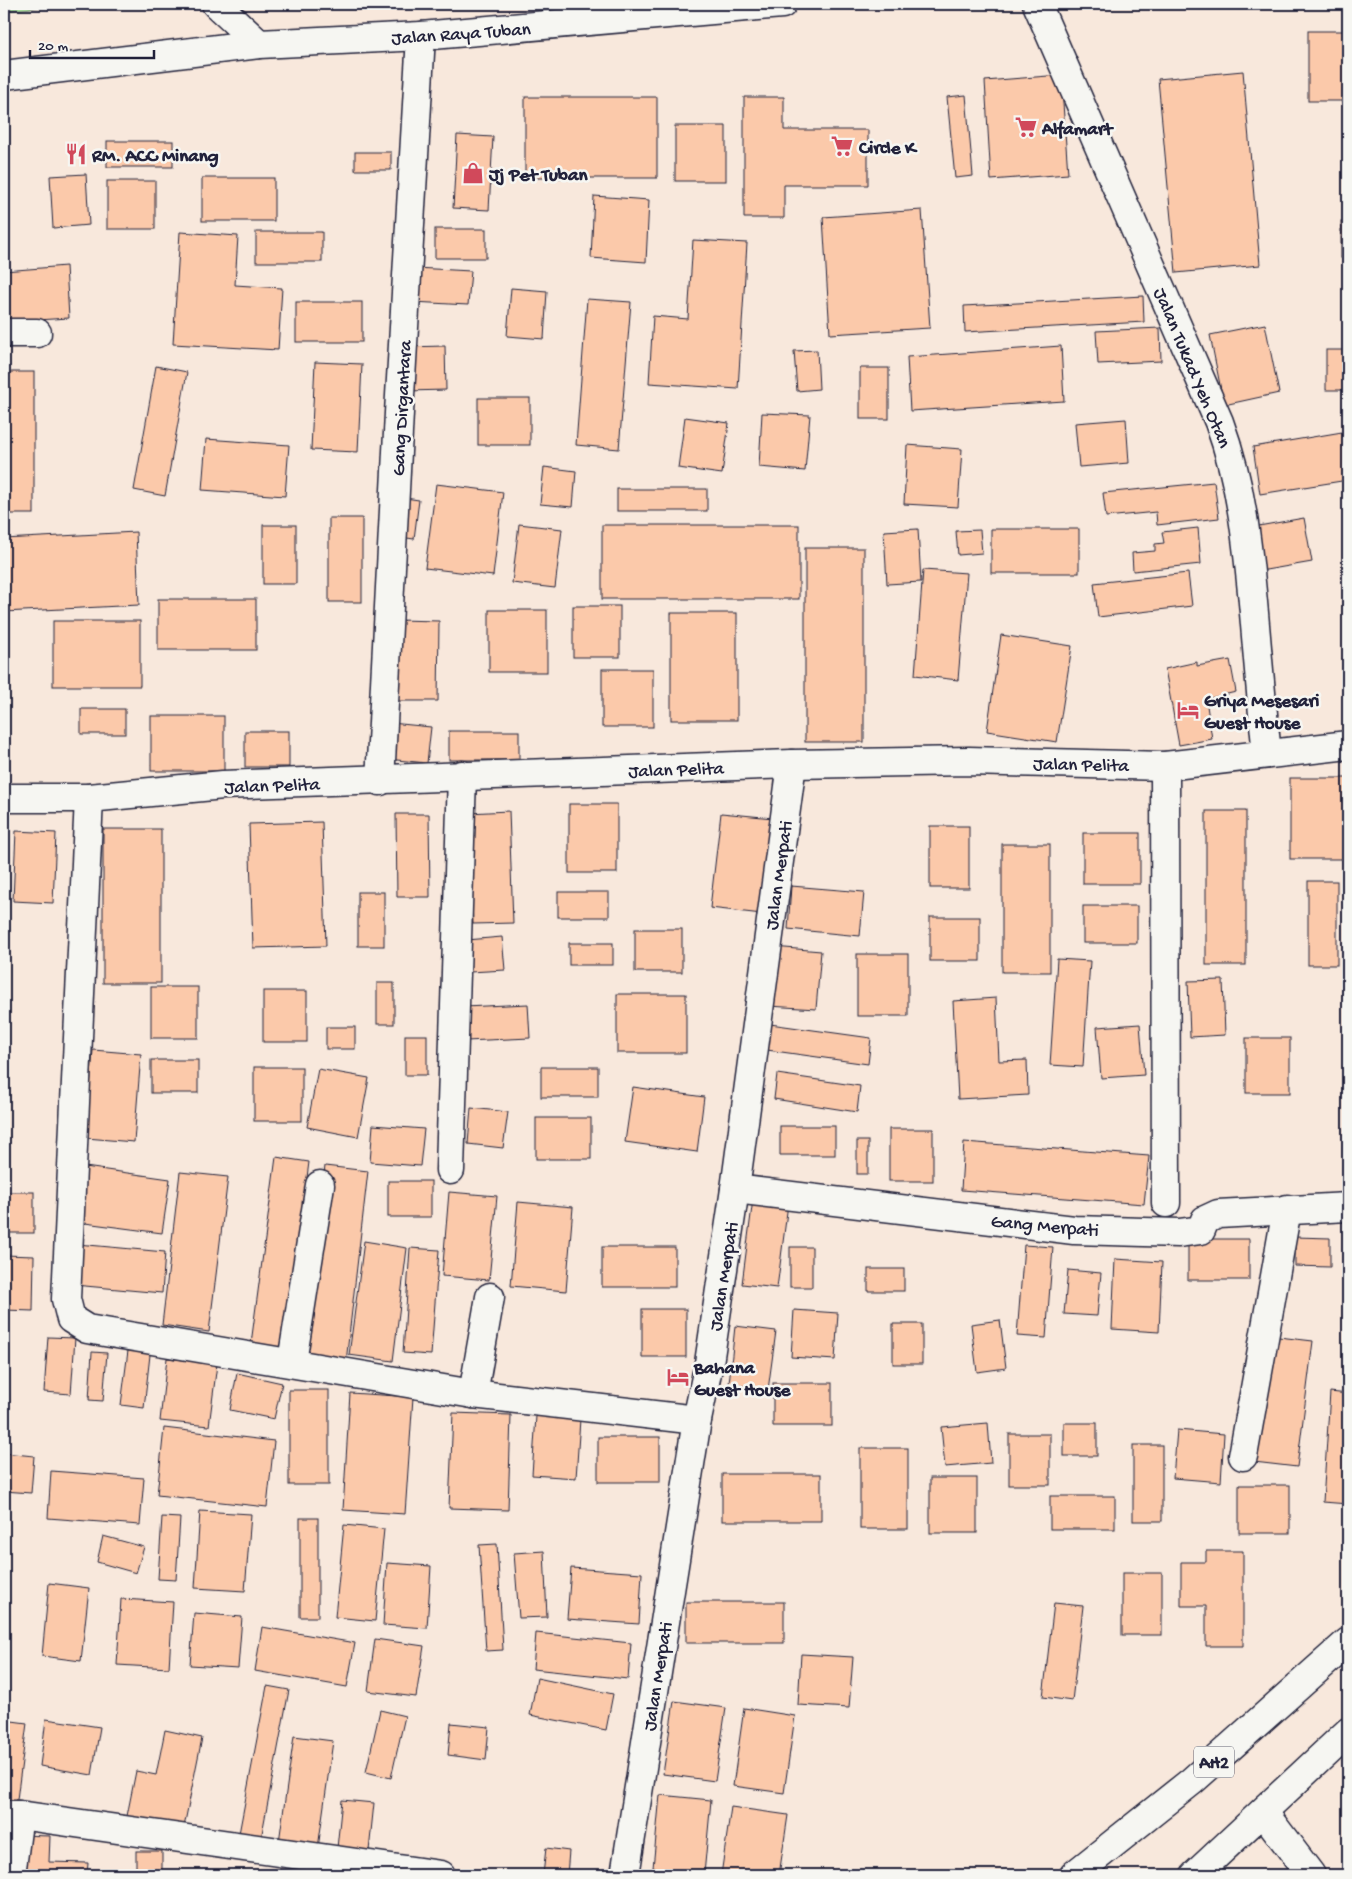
<svg xmlns="http://www.w3.org/2000/svg" width="1352" height="1879" font-family="'Gochi Hand',sans-serif">
<style>
.green{fill:#afe0a0;stroke:#68816e}
.building{fill:#fbc9aa;stroke:#22223b}
.lines{fill:none;stroke-linecap:round;stroke-linejoin:round}
.street-casing{stroke:#22223b;stroke-width:31}
.secondary-casing{stroke:#22223b;stroke-width:31}
.highway-casing{stroke:#22223b;stroke-width:31}
.street{stroke:#f6f6f2;stroke-width:28}
.secondary{stroke:#f6f6f2;stroke-width:28}
.highway{stroke:#f6f6f2;stroke-width:28}
.labels{text-anchor:middle;stroke-width:5;stroke-linejoin:round;paint-order:stroke}
.shield{fill:#f6f6f2;stroke:#626272;stroke-width:1}
.shield-label{font-size:18px;font-weight:bold;fill:#22223b}
.street-label{font-size:19px;fill:#22223b;stroke:#f6f6f2}
.poi-label{font-size:19px;font-weight:bold;fill:#22223b;stroke:#f6f6f2;text-anchor:start}
</style>
<rect width="100%" height="100%" fill="#f8e8dc"/>
<filter id="ink" filterUnits="userSpaceOnUse"><feTurbulence type="fractalNoise" baseFrequency=".02" numOctaves="2"/><feDisplacementMap in="SourceGraphic" scale="10" xChannelSelector="R" yChannelSelector="G"/><feConvolveMatrix kernelMatrix="1 2 1 2 8 2 1 2 1" color-interpolation-filters="sRGB"/></filter>
<g filter="url(#ink)">
<polygon class="green" points="4,4 68,4 4,11"/>
<g class="building">
<rect x="1308" y="31" width="40" height="70"/>
<polygon points="1243,71 1260,265 1176,273 1158,79"/>
<polygon points="1061,75 1068,174 991,180 985,81"/>
<polygon points="966,95 973,176 955,178 947,97"/>
<rect x="525" y="97" width="132" height="81"/>
<polygon points="744,97 784,97 784,130 868,130 868,185 784,185 784,218 744,218"/>
<rect x="675" y="126" width="51" height="55"/>
<polygon points="457,135 493,137 489,210 453,208"/>
<rect x="107" y="141" width="66" height="26"/>
<rect x="355" y="152" width="36" height="18"/>
<polygon points="86,174 89,225 53,228 50,176"/>
<rect x="202" y="178" width="72" height="43"/>
<rect x="107" y="181" width="48" height="48"/>
<polygon points="594,196 649,200 646,262 591,258"/>
<polygon points="922,210 930,328 830,334 823,217"/>
<rect x="1341" y="221" width="7" height="37"/>
<rect x="435" y="229" width="51" height="29"/>
<polygon points="180,232 238,236 235,285 282,288 278,350 173,344"/>
<rect x="256" y="232" width="66" height="30"/>
<polygon points="693,240 747,243 738,389 649,383 653,316 688,319"/>
<polygon points="66,266 69,318 4,322 4,271"/>
<polygon points="415,268 471,271 468,305 413,302"/>
<polygon points="511,288 547,291 544,339 507,336"/>
<polygon points="1143,296 1144,322 965,332 964,306"/>
<polygon points="587,299 631,302 619,449 576,445"/>
<rect x="296" y="302" width="66" height="40"/>
<polygon points="1265,324 1279,393 1224,405 1210,335"/>
<polygon points="1160,328 1161,361 1098,364 1096,331"/>
<polygon points="445,346 446,390 407,391 406,347"/>
<polygon points="1061,346 1064,401 910,411 907,357"/>
<polygon points="817,350 819,389 797,391 794,351"/>
<rect x="1326" y="350" width="22" height="40"/>
<polygon points="315,362 362,364 358,452 311,450"/>
<polygon points="156,366 187,372 165,496 134,490"/>
<rect x="860" y="368" width="29" height="51"/>
<rect x="4" y="372" width="30" height="142"/>
<rect x="478" y="398" width="52" height="47"/>
<polygon points="762,413 810,415 805,471 759,467"/>
<polygon points="685,417 729,423 722,474 678,468"/>
<polygon points="1126,419 1129,463 1079,467 1075,423"/>
<polygon points="1348,431 1348,480 1260,494 1253,447"/>
<polygon points="206,439 289,445 285,496 202,490"/>
<polygon points="907,445 962,449 958,507 904,504"/>
<polygon points="544,467 576,471 573,507 540,504"/>
<polygon points="1214,482 1219,518 1157,525 1156,512 1106,517 1103,493"/>
<polygon points="436,484 503,492 493,576 425,568"/>
<rect x="617" y="489" width="90" height="22"/>
<polygon points="405,498 419,500 414,539 400,537"/>
<rect x="329" y="518" width="33" height="84"/>
<polygon points="1304,518 1312,562 1260,571 1253,527"/>
<polygon points="519,524 562,529 555,588 512,583"/>
<rect x="263" y="525" width="33" height="59"/>
<rect x="602" y="525" width="197" height="74"/>
<polygon points="1198,528 1201,564 1133,571 1132,553 1155,551 1155,544 1164,543 1162,532"/>
<polygon points="918,529 921,582 887,584 884,531"/>
<rect x="991" y="529" width="88" height="44"/>
<polygon points="980,530 982,553 958,555 956,531"/>
<polygon points="136,532 139,605 4,612 4,539"/>
<rect x="805" y="548" width="59" height="194"/>
<polygon points="923,570 967,573 958,680 915,675"/>
<polygon points="1188,573 1192,606 1098,617 1094,583"/>
<rect x="158" y="599" width="98" height="51"/>
<rect x="573" y="606" width="47" height="51"/>
<rect x="489" y="610" width="58" height="62"/>
<rect x="671" y="613" width="66" height="107"/>
<polygon points="398,620 439,621 438,701 396,701"/>
<rect x="53" y="621" width="87" height="65"/>
<polygon points="1001,635 1072,646 1057,742 987,731"/>
<polygon points="1230,660 1236,692 1206,699 1212,739 1179,745 1165,669 1197,662 1197,666"/>
<rect x="602" y="669" width="51" height="58"/>
<rect x="81" y="709" width="44" height="25"/>
<rect x="151" y="716" width="73" height="55"/>
<polygon points="391,723 431,727 427,763 387,759"/>
<rect x="245" y="731" width="44" height="36"/>
<rect x="449" y="731" width="70" height="29"/>
<rect x="1290" y="778" width="58" height="81"/>
<rect x="569" y="804" width="48" height="69"/>
<polygon points="509,811 513,923 473,924 468,813"/>
<rect x="1206" y="811" width="40" height="154"/>
<polygon points="721,813 773,818 762,914 710,908"/>
<polygon points="396,814 429,814 430,897 397,897"/>
<polygon points="322,822 326,946 253,948 249,824"/>
<rect x="930" y="826" width="39" height="62"/>
<rect x="103" y="829" width="58" height="154"/>
<polygon points="16,831 56,833 53,903 13,901"/>
<rect x="1083" y="833" width="57" height="51"/>
<rect x="1002" y="844" width="48" height="128"/>
<rect x="1308" y="881" width="29" height="84"/>
<polygon points="791,886 864,892 860,936 788,929"/>
<rect x="358" y="892" width="26" height="54"/>
<rect x="558" y="892" width="51" height="25"/>
<rect x="1083" y="906" width="54" height="37"/>
<rect x="930" y="917" width="50" height="44"/>
<rect x="635" y="929" width="47" height="43"/>
<polygon points="502,937 505,970 470,972 467,940"/>
<rect x="569" y="943" width="44" height="22"/>
<polygon points="773,947 821,951 816,1009 769,1006"/>
<rect x="857" y="954" width="51" height="62"/>
<polygon points="1057,959 1090,961 1083,1067 1050,1065"/>
<polygon points="1223,980 1225,1035 1190,1037 1188,981"/>
<rect x="377" y="983" width="17" height="41"/>
<rect x="151" y="987" width="47" height="51"/>
<rect x="263" y="991" width="44" height="51"/>
<rect x="617" y="994" width="69" height="59"/>
<polygon points="996,998 999,1061 1027,1060 1028,1095 958,1099 953,1001"/>
<polygon points="528,1004 530,1038 466,1041 464,1007"/>
<polygon points="770,1024 871,1038 868,1064 767,1050"/>
<polygon points="1140,1024 1144,1075 1101,1078 1097,1027"/>
<rect x="326" y="1027" width="29" height="22"/>
<rect x="405" y="1035" width="22" height="40"/>
<rect x="1246" y="1038" width="44" height="55"/>
<polygon points="93,1050 141,1054 134,1142 86,1138"/>
<rect x="151" y="1060" width="47" height="33"/>
<rect x="254" y="1067" width="48" height="54"/>
<rect x="541" y="1067" width="57" height="30"/>
<polygon points="318,1069 369,1078 358,1137 307,1127"/>
<polygon points="777,1074 860,1086 857,1112 774,1099"/>
<polygon points="633,1087 704,1097 697,1152 625,1142"/>
<polygon points="471,1108 508,1112 503,1148 468,1144"/>
<rect x="536" y="1118" width="55" height="41"/>
<polygon points="373,1125 424,1129 420,1166 370,1162"/>
<rect x="780" y="1126" width="55" height="29"/>
<rect x="889" y="1129" width="44" height="52"/>
<rect x="857" y="1141" width="11" height="33"/>
<polygon points="964,1142 1149,1156 1144,1204 961,1190"/>
<polygon points="276,1157 309,1162 284,1356 250,1351"/>
<polygon points="325,1166 368,1171 346,1362 303,1356"/>
<polygon points="85,1167 170,1179 162,1233 77,1222"/>
<polygon points="180,1172 228,1177 209,1332 162,1325"/>
<rect x="388" y="1181" width="43" height="36"/>
<rect x="4" y="1192" width="30" height="41"/>
<polygon points="449,1192 497,1196 489,1280 442,1276"/>
<polygon points="753,1199 788,1204 777,1288 742,1284"/>
<polygon points="518,1202 573,1207 566,1291 511,1286"/>
<polygon points="1295,1237 1330,1238 1330,1267 1295,1266"/>
<rect x="1188" y="1239" width="61" height="41"/>
<polygon points="364,1241 407,1248 393,1361 349,1355"/>
<polygon points="77,1244 165,1252 162,1293 74,1285"/>
<polygon points="1024,1245 1053,1247 1046,1338 1017,1336"/>
<rect x="602" y="1247" width="73" height="40"/>
<rect x="790" y="1247" width="22" height="40"/>
<polygon points="410,1248 439,1250 431,1355 403,1353"/>
<polygon points="4,1255 34,1256 33,1311 4,1310"/>
<polygon points="1115,1259 1162,1262 1159,1332 1112,1329"/>
<rect x="868" y="1269" width="36" height="22"/>
<polygon points="1068,1270 1101,1273 1097,1316 1064,1314"/>
<rect x="642" y="1309" width="44" height="48"/>
<polygon points="794,1310 838,1313 835,1360 791,1357"/>
<polygon points="1000,1320 1006,1368 977,1372 971,1324"/>
<rect x="893" y="1324" width="29" height="40"/>
<polygon points="735,1326 776,1331 768,1390 729,1384"/>
<polygon points="1270,1336 1313,1341 1297,1467 1254,1462"/>
<polygon points="48,1337 75,1338 71,1394 44,1392"/>
<polygon points="129,1343 151,1346 144,1408 121,1405"/>
<polygon points="92,1352 107,1353 103,1401 89,1400"/>
<polygon points="167,1358 217,1364 209,1426 160,1421"/>
<polygon points="237,1373 282,1383 274,1419 230,1410"/>
<rect x="773" y="1383" width="59" height="43"/>
<rect x="289" y="1390" width="40" height="95"/>
<polygon points="1330,1392 1348,1394 1348,1504 1323,1502"/>
<polygon points="350,1393 413,1397 405,1514 343,1510"/>
<polygon points="453,1413 511,1415 508,1510 449,1508"/>
<polygon points="536,1416 580,1419 576,1478 532,1475"/>
<polygon points="988,1423 991,1463 945,1467 941,1427"/>
<rect x="1064" y="1423" width="33" height="33"/>
<polygon points="164,1428 274,1441 267,1507 157,1495"/>
<polygon points="1177,1430 1224,1434 1221,1482 1173,1478"/>
<rect x="1009" y="1434" width="41" height="51"/>
<rect x="598" y="1437" width="62" height="45"/>
<rect x="1133" y="1445" width="29" height="76"/>
<rect x="860" y="1448" width="48" height="81"/>
<polygon points="4,1453 34,1456 31,1493 4,1491"/>
<polygon points="51,1471 144,1478 140,1525 48,1518"/>
<rect x="722" y="1474" width="99" height="47"/>
<rect x="930" y="1478" width="47" height="55"/>
<rect x="1239" y="1485" width="51" height="48"/>
<rect x="1050" y="1496" width="65" height="33"/>
<polygon points="200,1511 251,1514 245,1591 195,1588"/>
<polygon points="162,1517 180,1518 176,1580 158,1579"/>
<rect x="300" y="1518" width="18" height="99"/>
<polygon points="344,1525 384,1529 375,1621 335,1617"/>
<polygon points="103,1536 144,1547 136,1573 97,1562"/>
<polygon points="497,1544 503,1650 486,1651 479,1545"/>
<polygon points="544,1551 547,1617 519,1618 514,1553"/>
<polygon points="1206,1551 1243,1551 1243,1646 1206,1646 1206,1606 1181,1606 1181,1562 1206,1562"/>
<polygon points="387,1563 431,1566 427,1628 383,1625"/>
<polygon points="571,1568 642,1573 639,1624 567,1619"/>
<rect x="1122" y="1573" width="40" height="62"/>
<polygon points="49,1583 89,1588 81,1661 42,1656"/>
<polygon points="121,1599 173,1602 169,1668 117,1665"/>
<rect x="686" y="1602" width="98" height="41"/>
<polygon points="1054,1603 1083,1606 1072,1701 1043,1697"/>
<polygon points="194,1613 242,1617 238,1668 190,1665"/>
<polygon points="262,1627 355,1643 347,1687 255,1671"/>
<polygon points="536,1633 631,1643 628,1679 533,1669"/>
<polygon points="375,1639 424,1646 416,1697 368,1691"/>
<polygon points="801,1654 853,1657 849,1708 798,1705"/>
<polygon points="537,1678 613,1694 606,1730 530,1715"/>
<polygon points="267,1686 289,1690 260,1844 238,1839"/>
<polygon points="674,1701 726,1708 715,1781 663,1774"/>
<polygon points="744,1708 795,1716 784,1793 733,1786"/>
<polygon points="380,1710 405,1716 391,1778 366,1772"/>
<polygon points="46,1719 100,1727 92,1775 40,1766"/>
<polygon points="4,1720 27,1723 16,1807 4,1806"/>
<polygon points="451,1723 489,1727 486,1760 448,1755"/>
<polygon points="165,1730 202,1738 182,1837 125,1826 136,1771 156,1775"/>
<polygon points="294,1736 333,1741 318,1848 279,1842"/>
<polygon points="660,1795 711,1800 704,1874 653,1868"/>
<polygon points="342,1800 374,1803 369,1851 337,1848"/>
<polygon points="731,1807 788,1815 779,1875 721,1875"/>
<polygon points="18,1835 50,1836 49,1862 88,1863 87,1875 15,1875"/>
<polygon points="546,1848 569,1851 567,1875 543,1875"/>
<rect x="136" y="1851" width="26" height="24"/>
</g>
<g class="lines">
<g class="street-casing">
<g id="street">
<path d="M 1037,4 L 1219,422 C 1242,484 1248,548 1254,613 C 1258,660 1262,707 1267,754"/>
<polyline points="4,333 37,333"/>
<polyline points="1165,766 1166,1203"/>
<polyline points="380,781 399,413 421,36"/>
<polyline points="4,798 89,798 223,785 792,764 969,761 1165,766 1348,745"/>
<polyline points="89,798 66,1299 71,1319 87,1329 473,1394 697,1420"/>
<polyline points="450,1170 462,775"/>
<polyline points="735,1189 1074,1230 1179,1233 1201,1230 1205,1220 1218,1214 1348,1207"/>
<polyline points="292,1362 320,1185"/>
<polyline points="473,1394 490,1297"/>
<polyline points="1243,1456 1287,1209"/>
<polyline points="1264,1813 1311,1875"/>
<polyline points="4,1815 19,1815 441,1875"/>
<polyline points="11,1875 19,1815"/>
<polyline points="625,1875 697,1420 709,1363 735,1189 792,764"/>
</g>
</g>
<g class="secondary-casing">
<g id="secondary">
<polyline points="216,4 259,44"/>
<polyline points="4,75 259,44 421,36 782,4"/>
</g>
</g>
<g class="highway-casing">
<g id="highway">
<polyline points="1074,1875 1192,1781 1348,1642"/>
<polyline points="1195,1875 1348,1732"/>
</g>
</g>
<use href="#street" class="street"/>
<use href="#secondary" class="secondary"/>
<use href="#highway" class="highway"/>
</g>
</g>
<defs>
<g id="supermarket-bare" transform="scale(1.725)"><path d="M-6-5.5h2.5l.6 2H6L4.5 2H-2.5L-4.4-4H-6ZM-1.5 3.2a1.3 1.3 0 1 0 .1 0ZM3 3.2a1.3 1.3 0 1 0 .1 0Z" fill="#d1495b" stroke="#f6f6f2" stroke-width="2.5" paint-order="stroke"/></g>
<g id="restaurant-bare" transform="scale(1.725)"><path d="M-5-6h1v4h1v-4h1v4h1v-4h1v5L-1.5 .5V6h-2V.5L-5-1ZM5-6V6H3V1.5H1.5Q1.5-4 5-6Z" fill="#d1495b" stroke="#f6f6f2" stroke-width="2.5" paint-order="stroke"/></g>
<g id="shop-bare" transform="scale(1.725)"><path d="M-5-2.5h2.3a2.7 3.5 0 0 1 5.4 0H5L5.5 6h-11ZM-1.5-2.5h3a1.5 2.3 0 0 0-3 0Z" fill="#d1495b" stroke="#f6f6f2" stroke-width="2.5" paint-order="stroke"/></g>
<g id="hotel-bare" transform="scale(1.725)"><path d="M-6-4.5h1.5V1H6V5H4.5V3h-9V5H-6ZM-4 0a1.8 1.8 0 1 1 3.6 0ZM.5 0V-2.5h3Q6-2.5 6 0Z" fill="#d1495b" stroke="#f6f6f2" stroke-width="2.5" paint-order="stroke"/></g>
</defs>
<g fill-rule="evenodd">
<use href="#supermarket-bare" x="1026" y="127"/>
<use href="#supermarket-bare" x="842" y="146"/>
<use href="#restaurant-bare" x="76" y="154"/>
<use href="#shop-bare" x="473" y="173"/>
<use href="#hotel-bare" x="1188" y="710"/>
<use href="#hotel-bare" x="678" y="1377"/>
</g>
<g class="labels">
<rect class="shield" x="1194" y="1746.5" width="40" height="31" rx="4"/>
<g class="shield-label">
<text x="1214" y="1768">AH2</text>
</g>
<g class="street-label">
<text transform="translate(461 32) rotate(-4)" y="7">Jalan Raya Tuban</text>
<text transform="translate(1194 367) rotate(67)" y="7">Jalan Tukad Yeh Otan</text>
<text transform="translate(400 408) rotate(-87)" y="7">Gang Dirgantara</text>
<text transform="translate(1081 763) rotate(1)" y="7">Jalan Pelita</text>
<text transform="translate(676 768) rotate(-2)" y="7">Jalan Pelita</text>
<text transform="translate(272 784) rotate(-2)" y="7">Jalan Pelita</text>
<text transform="translate(777 875) rotate(-82)" y="7">Jalan Merpati</text>
<text transform="translate(1045 1224) rotate(5)" y="7">Gang Merpati</text>
<text transform="translate(722 1276) rotate(-81)" y="7">Jalan Merpati</text>
<text transform="translate(656 1676) rotate(-81)" y="7">Jalan Merpati</text>
</g>
<g class="poi-label">
<text x="1042" y="134">Alfamart</text>
<text x="859" y="153">Circle K</text>
<text x="92" y="161">RM. ACC Minang</text>
<text x="489" y="180">Jj Pet Tuban</text>
<text x="1204" y="706">Griya Mesesari<tspan x="1204" dy="22">Guest House</tspan></text>
<text x="694" y="1373">Bahana<tspan x="694" dy="22">Guest House</tspan></text>
</g>
</g>
<rect width="1352" height="1879" fill="none" stroke="#f6f6f2" stroke-width="20"/>
<rect x="10" y="10" width="1332" height="1859" fill="none" stroke="#22223b" stroke-width="2" filter="url(#ink)"/>
<path d="M30 50v8h124v-8" fill="none" stroke="#22223b" stroke-width="2.5"/>
<text x="38" y="50" font-size="15" fill="#22223b" stroke="#f6f6f2" stroke-width="4" paint-order="stroke">20 m</text>
</svg>
